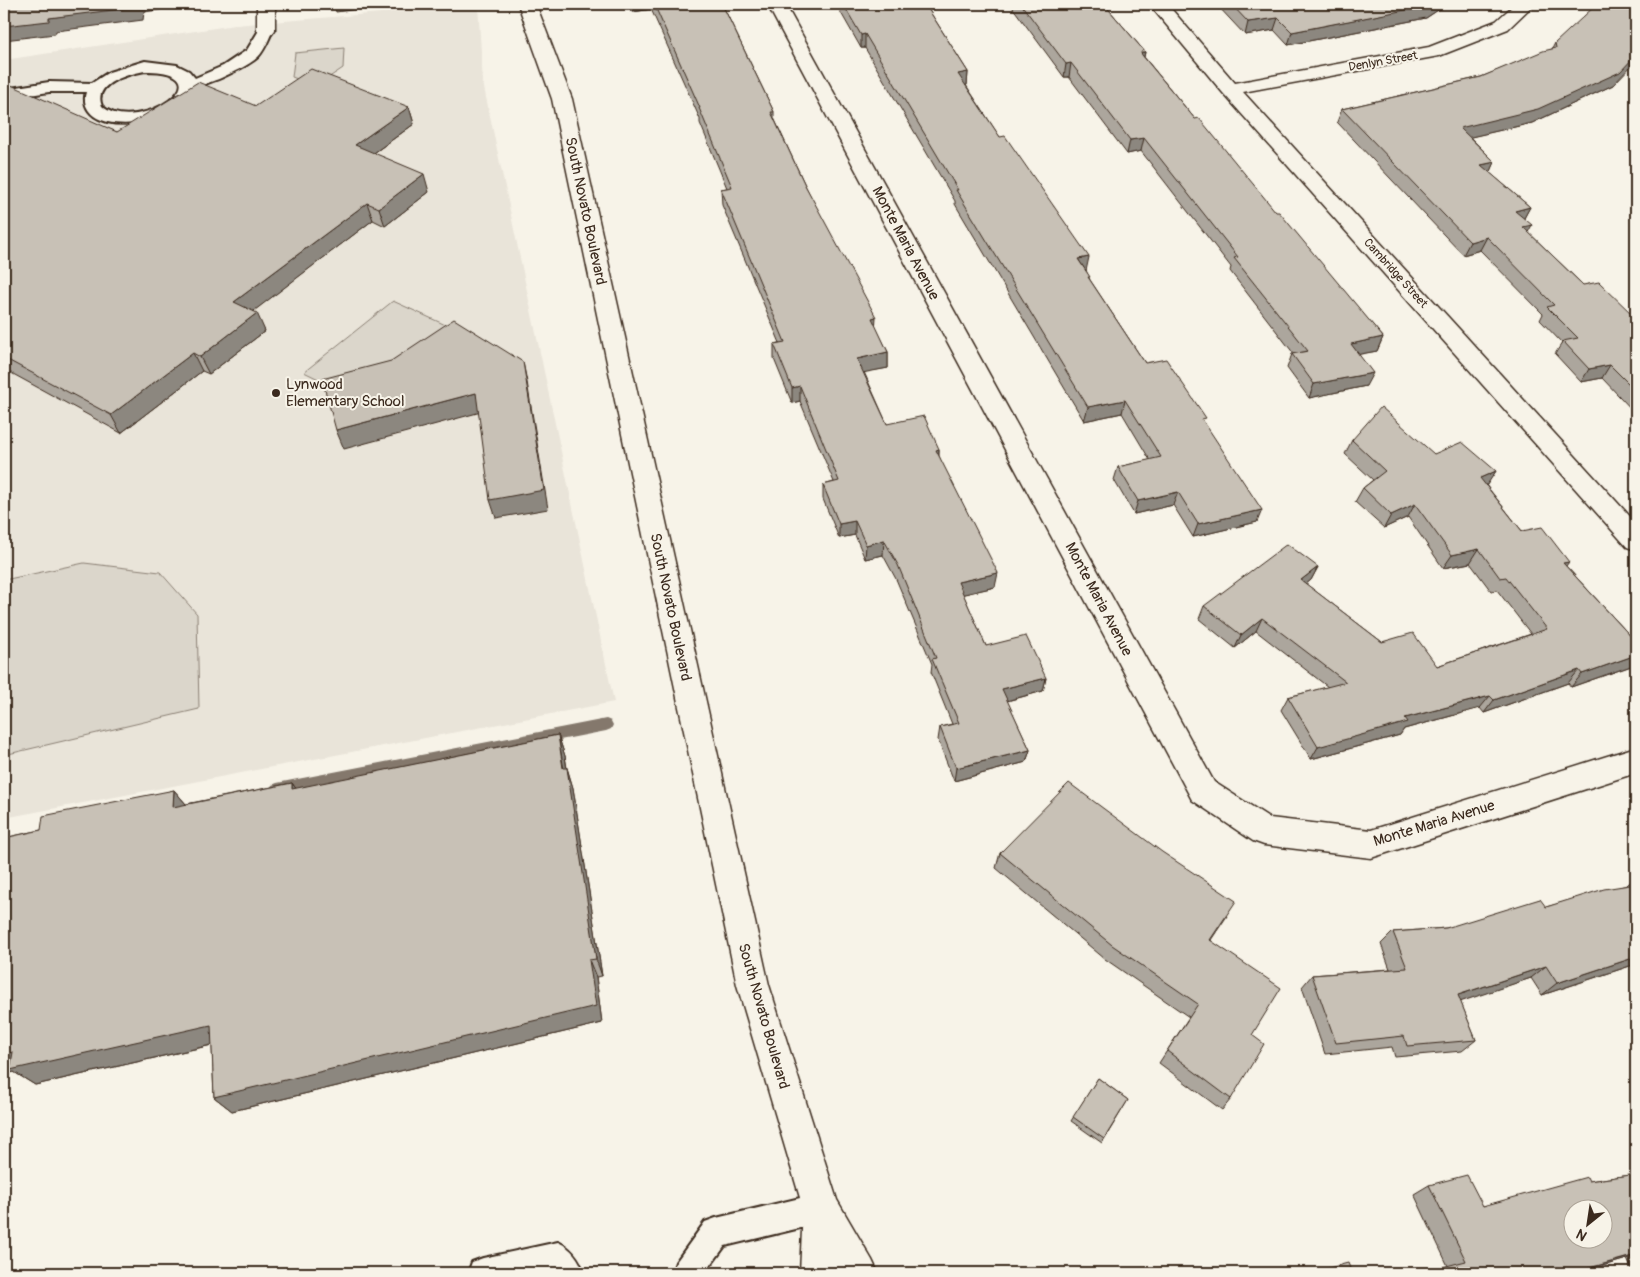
<svg xmlns="http://www.w3.org/2000/svg" width="1640" height="1277" font-family="Pangolin,sans-serif">
<style>
.built{fill:#e9e4d9}
.green{fill:#dbd6cb;stroke:#8b8074}
.lines{fill:none;stroke-linecap:round;stroke-linejoin:round}
.stream{fill:#84786c;fill-rule:evenodd}
.lane-casing{stroke:#3b2a1e;stroke-width:4}
.street-casing{stroke:#3b2a1e;stroke-width:3}
.secondary-casing{stroke:#3b2a1e;stroke-width:3}
.lane{fill:#f7f3e8;fill-rule:evenodd}
.street{fill:#f7f3e8;fill-rule:evenodd}
.secondary{fill:#f7f3e8;fill-rule:evenodd}
.wall{fill:#aca69d;stroke:#3b2a1e}
.shaded-wall{fill:#8c877f;stroke:#3b2a1e}
.building{fill:#c8c1b6;stroke:#3b2a1e;fill-rule:evenodd}
.poi-dot{fill:#3b2a1e;stroke:#f7f3e8;stroke-width:2}
.labels{text-anchor:middle;stroke-width:4;stroke-linejoin:round;paint-order:stroke}
.far-street-label{font-size:12px;fill:#3b2a1e;stroke:#f7f3e8}
.street-label{font-size:15px;fill:#3b2a1e;stroke:#f7f3e8}
.poi-label{font-size:15px;fill:#3b2a1e;stroke:#f7f3e8;text-anchor:start}
</style>
<rect width="100%" height="100%" fill="#f7f3e8"/>
<filter id="ink" filterUnits="userSpaceOnUse"><feTurbulence type="fractalNoise" baseFrequency=".02" numOctaves="2"/><feDisplacementMap in="SourceGraphic" scale="10" xChannelSelector="R" yChannelSelector="G"/><feConvolveMatrix kernelMatrix="1 2 1 2 8 2 1 2 1" color-interpolation-filters="sRGB"/></filter>
<g filter="url(#ink)">
<polygon class="built" points="478,5 483,83 614,702 4,818 4,60 235,25"/>
<g class="green">
<polygon points="344,48 343,68 316,86 292,77 295,53"/>
<polygon points="393,301 461,332 335,387 304,372"/>
<polygon points="84,563 160,572 197,614 199,709 4,755 4,580"/>
</g>
<g class="lines">
<polygon class="stream" points="606,719 611,721 613,725 611,729 606,731 277,795 272,793 270,789 272,785 277,783"/>
<g class="lane-casing">
<g id="lane">
<path d="M 266,26 L 271,27 L 273,30 C 269,38 265,50 258,57 C 248,66 233,72 221,78 C 214,81 203,84 196,89 C 191,93 188,102 182,107 C 163,122 115,131 94,116 C 86,110 83,101 86,92 L 49,92 L 4,99 L 4,89 L 49,82 L 92,83 L 109,72 L 145,61 L 177,65 L 189,71 L 195,78 L 223,66 L 247,50 L 261,27 ZM 145,71 C 232,71 137,138 102,106 C 92,83 129,74 145,71 Z"/>
<polygon points="821,1193 832,1197 836,1208 832,1219 821,1223 725,1246 705,1273 672,1273 676,1262 705,1222 716,1218"/>
<path d="M 558,1242 C 572,1248 579,1259 584,1273 L 468,1273 L 472,1262 L 483,1258 Z"/>
</g>
</g>
<g class="street-casing">
<g id="street">
<polygon points="257,4 275,4 275,30 272,34 266,35 260,34 257,30"/>
<polygon points="767,4 785,4 1214,782 1270,818 1371,830 1636,747 1636,773 1371,858 1264,845 1253,841 1192,800"/>
<polygon points="1149,4 1167,4 1235,83 1429,47 1496,21 1515,4 1534,4 1508,29 1439,56 1243,92 1636,523 1636,550 1627,547 1223,93"/>
</g>
</g>
<g class="secondary-casing">
<polygon id="secondary" points="518,4 536,4 572,99 769,985 837,1200 872,1260 878,1273 800,1273 803,1208 737,985 552,99"/>
</g>
<use href="#lane" class="lane"/>
<use href="#street" class="street"/>
<use href="#secondary" class="secondary"/>
</g>
<g class="wall">
<polygon points="630,4 722,4 774,112 774,118 805,185 888,352 888,368 864,372 887,424 939,449 939,456 995,587 963,594 986,646 1046,678 1043,691 1007,701 1030,750 1026,762 954,781 938,740 940,727 952,724 931,672 932,664 896,579 883,555 865,559 855,535 839,538 823,499 823,485 834,482 800,401 792,403 774,359 774,344 780,343 722,205 721,189 727,188 700,123 700,119 651,9 633,12"/>
<polygon points="836,4 925,4 968,72 967,85 966,85 1086,270 1090,280 1145,363 1204,423 1257,522 1193,537 1173,505 1134,514 1114,480 1118,467 1150,460 1122,413 1084,421 955,204 955,201 865,48 861,48"/>
<polygon points="1010,4 1104,4 1145,52 1144,57 1195,119 1383,337 1377,351 1359,354 1366,386 1309,398 1287,368 1292,354 1294,354 1230,271 1231,267 1141,151 1127,154 1069,77 1064,77"/>
<polygon points="1216,4 1447,4 1426,18 1288,45 1274,30 1245,35"/>
<polygon points="1555,43 1613,85 1532,123 1470,137 1495,162 1490,173 1530,207 1524,218 1528,232 1583,285 1636,318 1636,414 1602,378 1581,382 1555,354 1562,343 1540,320 1543,314 1480,250 1463,255 1337,122 1342,109 1481,77 1552,49"/>
<polygon points="4,89 117,132 256,106 409,107 414,124 374,153 429,192 385,226 373,220 253,311 265,331 209,374 202,371 121,433 4,369"/>
<polygon points="1352,440 1434,454 1496,471 1486,485 1522,531 1566,566 1636,642 1636,662 1634,665 1571,687 1568,683 1484,713 1480,708 1404,729 1400,735 1311,759 1281,710 1288,697 1328,687 1256,631 1235,648 1199,619 1204,606 1318,567 1311,580 1306,584 1382,642 1437,666 1531,634 1497,590 1491,591 1470,563 1443,568 1408,517 1384,528 1355,502 1363,488 1373,480 1345,454"/>
<polygon points="558,735 565,756 567,768 573,788 602,976 596,977 602,1023 232,1111 214,1097 212,1045 35,1085 14,1072 4,1075 4,838 41,830 174,790 186,804 292,783 296,789"/>
<polygon points="1000,853 1227,916 1211,940 1252,1035 1231,1099 1222,1110 1159,1063 1189,1017 1105,959 996,868"/>
<polygon points="1636,877 1636,964 1542,995 1531,978 1460,1001 1476,1040 1462,1051 1395,1057 1392,1047 1325,1054 1302,987 1312,975 1390,969 1381,944 1393,932 1446,928 1546,907 1627,885"/>
<polygon points="1098,1078 1128,1100 1102,1143 1071,1121"/>
<polygon points="1636,1174 1636,1270 1632,1270 1627,1259 1578,1273 1419,1273 1448,1266 1414,1194 1429,1185 1483,1206 1589,1181"/>
</g>
<g class="shaded-wall">
<polygon points="138,4 186,4 186,6 144,12 143,20 56,31 55,34 4,40 4,26 49,18"/>
<polygon points="334,4 394,4 336,12"/>
<polygon points="632,4 651,4 651,9 633,12"/>
<polygon points="1433,4 1447,4 1426,18 1288,45 1292,32"/>
<polygon points="1278,18 1274,30 1245,35 1248,22"/>
<polygon points="865,34 865,48 861,48 861,35"/>
<polygon points="1141,52 1145,52 1142,65"/>
<polygon points="1636,55 1636,61 1613,85 1532,123 1454,141 1460,128"/>
<polygon points="1071,63 1069,77 1064,77 1066,64"/>
<polygon points="968,72 967,85 957,87 958,74"/>
<polygon points="409,107 414,124 360,163 355,145"/>
<polygon points="1144,138 1141,151 1127,154 1130,140"/>
<polygon points="1495,162 1489,176 1481,165"/>
<polygon points="424,174 429,192 385,226 379,208"/>
<polygon points="367,203 373,220 242,320 234,302"/>
<polygon points="1530,207 1523,220 1515,211"/>
<polygon points="1532,225 1525,238 1523,227"/>
<polygon points="1487,237 1480,250 1463,255 1470,242"/>
<polygon points="1089,257 1086,271 1078,259"/>
<polygon points="257,313 265,331 209,374 200,357"/>
<polygon points="876,317 875,332 872,318"/>
<polygon points="1383,337 1377,351 1345,357 1351,344"/>
<polygon points="888,352 888,368 857,374 857,359"/>
<polygon points="193,353 202,371 121,433 111,415"/>
<polygon points="523,362 527,382 548,509 496,518 490,500"/>
<polygon points="1610,365 1602,378 1581,382 1589,369"/>
<polygon points="1373,373 1366,386 1309,398 1314,384"/>
<polygon points="800,386 800,401 792,403 792,388"/>
<polygon points="476,393 481,412 344,449 336,430"/>
<polygon points="1125,400 1122,413 1084,421 1088,407"/>
<polygon points="939,449 938,464 936,450"/>
<polygon points="1496,471 1487,485 1472,492 1480,478"/>
<polygon points="1178,492 1173,505 1134,514 1138,501"/>
<polygon points="1415,504 1408,517 1384,528 1391,515"/>
<polygon points="1262,510 1257,522 1193,537 1198,524"/>
<polygon points="855,521 855,535 839,538 839,524"/>
<polygon points="884,540 883,555 865,559 866,545"/>
<polygon points="1479,549 1470,563 1443,568 1452,555"/>
<polygon points="1569,562 1559,575 1563,563"/>
<polygon points="1318,567 1311,580 1294,594 1301,580"/>
<polygon points="998,573 995,587 956,596 958,582"/>
<polygon points="1262,618 1256,631 1235,648 1241,635"/>
<polygon points="1636,655 1636,662 1634,665 1571,687 1582,674"/>
<polygon points="1579,670 1568,683 1484,713 1494,700"/>
<polygon points="1046,678 1043,691 999,703 1002,689"/>
<polygon points="1490,696 1480,708 1404,729 1400,735 1311,759 1318,747 1405,718"/>
<polygon points="558,735 565,756 568,778 567,768 573,788 602,976 596,959"/>
<polygon points="1030,750 1026,762 954,781 956,768"/>
<polygon points="292,783 306,803 292,789"/>
<polygon points="174,790 191,810 173,807"/>
<polygon points="1636,957 1636,964 1542,995 1557,983"/>
<polygon points="589,960 596,977 602,1023 232,1111 214,1097"/>
<polygon points="1546,966 1531,978 1445,1007 1458,995"/>
<polygon points="211,1025 229,1041 35,1085 14,1072 4,1075 4,1054 13,1052"/>
<polygon points="1636,1255 1636,1256 1627,1259 1578,1273 1571,1273"/>
</g>
<g class="building">
<polygon points="4,4 138,4 137,7 49,18 49,21 4,26"/>
<polygon points="654,4 722,4 774,112 771,112 805,185 876,317 872,318 888,352 857,359 887,424 924,416 939,449 936,450 998,573 958,582 986,646 1026,636 1046,678 1002,689 1030,750 956,768 940,727 959,723 932,659 936,658 898,565 884,540 866,545 855,521 839,524 823,485 839,481 800,386 792,388 774,344 785,342 721,189 732,187 699,108 700,108"/>
<polygon points="843,4 925,4 968,72 958,74 1000,137 1005,136 1089,257 1078,259 1090,277 1088,277 1145,363 1166,359 1206,418 1202,419 1262,510 1198,524 1178,492 1138,501 1118,467 1161,457 1125,400 1088,407 956,190 958,190 865,34 861,35"/>
<polygon points="1021,4 1104,4 1145,52 1141,52 1142,55 1195,119 1199,118 1276,212 1279,212 1383,337 1351,344 1373,373 1314,384 1292,354 1308,351 1234,258 1238,257 1144,138 1130,140 1071,63 1066,64"/>
<polygon points="1231,4 1433,4 1431,5 1292,32 1278,18 1248,22"/>
<polygon points="1597,4 1636,4 1636,55 1620,72 1538,109 1460,128 1495,162 1481,165 1530,207 1515,211 1532,225 1523,227 1583,285 1599,282 1636,318 1636,391 1610,365 1589,369 1563,341 1578,338 1547,307 1554,305 1487,237 1470,242 1342,109 1481,77 1543,51 1556,48 1555,43"/>
<polygon points="311,69 409,107 355,145 424,174 379,208 367,203 234,302 257,313 200,357 193,353 111,415 4,358 4,89 11,85 117,132 198,82 256,106"/>
<polygon points="454,319 523,362 544,490 490,500 476,393 336,430 322,379 391,361"/>
<polygon points="1381,407 1434,454 1462,442 1496,471 1480,478 1522,531 1542,527 1569,562 1563,563 1636,642 1636,655 1582,674 1579,670 1494,700 1490,696 1405,718 1408,722 1318,747 1288,697 1346,682 1262,618 1241,635 1204,606 1287,544 1318,567 1301,580 1382,642 1413,633 1437,666 1547,629 1506,577 1500,578 1479,549 1452,555 1415,504 1391,515 1363,488 1385,471 1352,440"/>
<polygon points="558,735 563,768 567,768 596,959 589,960 596,1006 214,1097 211,1025 10,1070 13,1052 4,1054 4,838 41,830 43,816 174,790 173,807 292,783 292,789"/>
<polygon points="1069,783 1162,852 1236,901 1210,940 1281,988 1252,1035 1264,1044 1231,1099 1167,1051 1198,1004 1112,945 1000,853"/>
<polygon points="1636,884 1636,957 1557,983 1546,966 1458,995 1476,1040 1407,1046 1404,1036 1336,1043 1312,975 1407,968 1393,932 1446,928 1540,899 1546,907 1604,889"/>
<polygon points="1098,1078 1128,1100 1104,1139 1073,1117"/>
<path d="M 1636,1174 L 1636,1255 L 1571,1273 L 1419,1273 L 1466,1261 L 1429,1185 L 1467,1175 L 1483,1206 L 1587,1177 L 1589,1181 ZM 1572,1210 L 1602,1210 L 1602,1240 L 1572,1240 Z"/>
<polygon points="1348,1263 1352,1273 1310,1273"/>
</g>
</g>
<circle class="poi-dot" cx="276" cy="393" r="5"/>
<g class="labels">
<g class="far-street-label">
<text transform="translate(1383 61) rotate(-10)" y="4">Denlyn Street</text>
<text transform="translate(1396 273) rotate(48)" y="4">Cambridge Street</text>
</g>
<g class="street-label">
<text transform="translate(586 211) rotate(78)" y="5">South Novato Boulevard</text>
<text transform="translate(906 243) rotate(62)" y="5">Monte Maria Avenue</text>
<text transform="translate(1099 599) rotate(62)" y="5">Monte Maria Avenue</text>
<text transform="translate(671 607) rotate(78)" y="5">South Novato Boulevard</text>
<text transform="translate(1434 823) rotate(-17)" y="5">Monte Maria Avenue</text>
<text transform="translate(764 1016) rotate(74)" y="5">South Novato Boulevard</text>
</g>
<g class="poi-label">
<text x="286" y="389">Lynwood<tspan x="286" dy="17">Elementary School</tspan></text>
</g>
</g>
<rect width="1640" height="1277" fill="none" stroke="#f7f3e8" stroke-width="20"/>
<rect x="10" y="10" width="1620" height="1257" fill="none" stroke="#3b2a1e" stroke-width="2" filter="url(#ink)"/>
<g transform="translate(1588 1224) rotate(210)"><circle r="24" fill="#f7f3e8" stroke="#aca397"/>
<path d="M0-4L9 19L0 12L-9 19Z" fill="#3b2a1e"/>
<text y="-8" font-size="14" font-weight="bold" text-anchor="middle" fill="#3b2a1e">N</text>
</g>
</svg>
